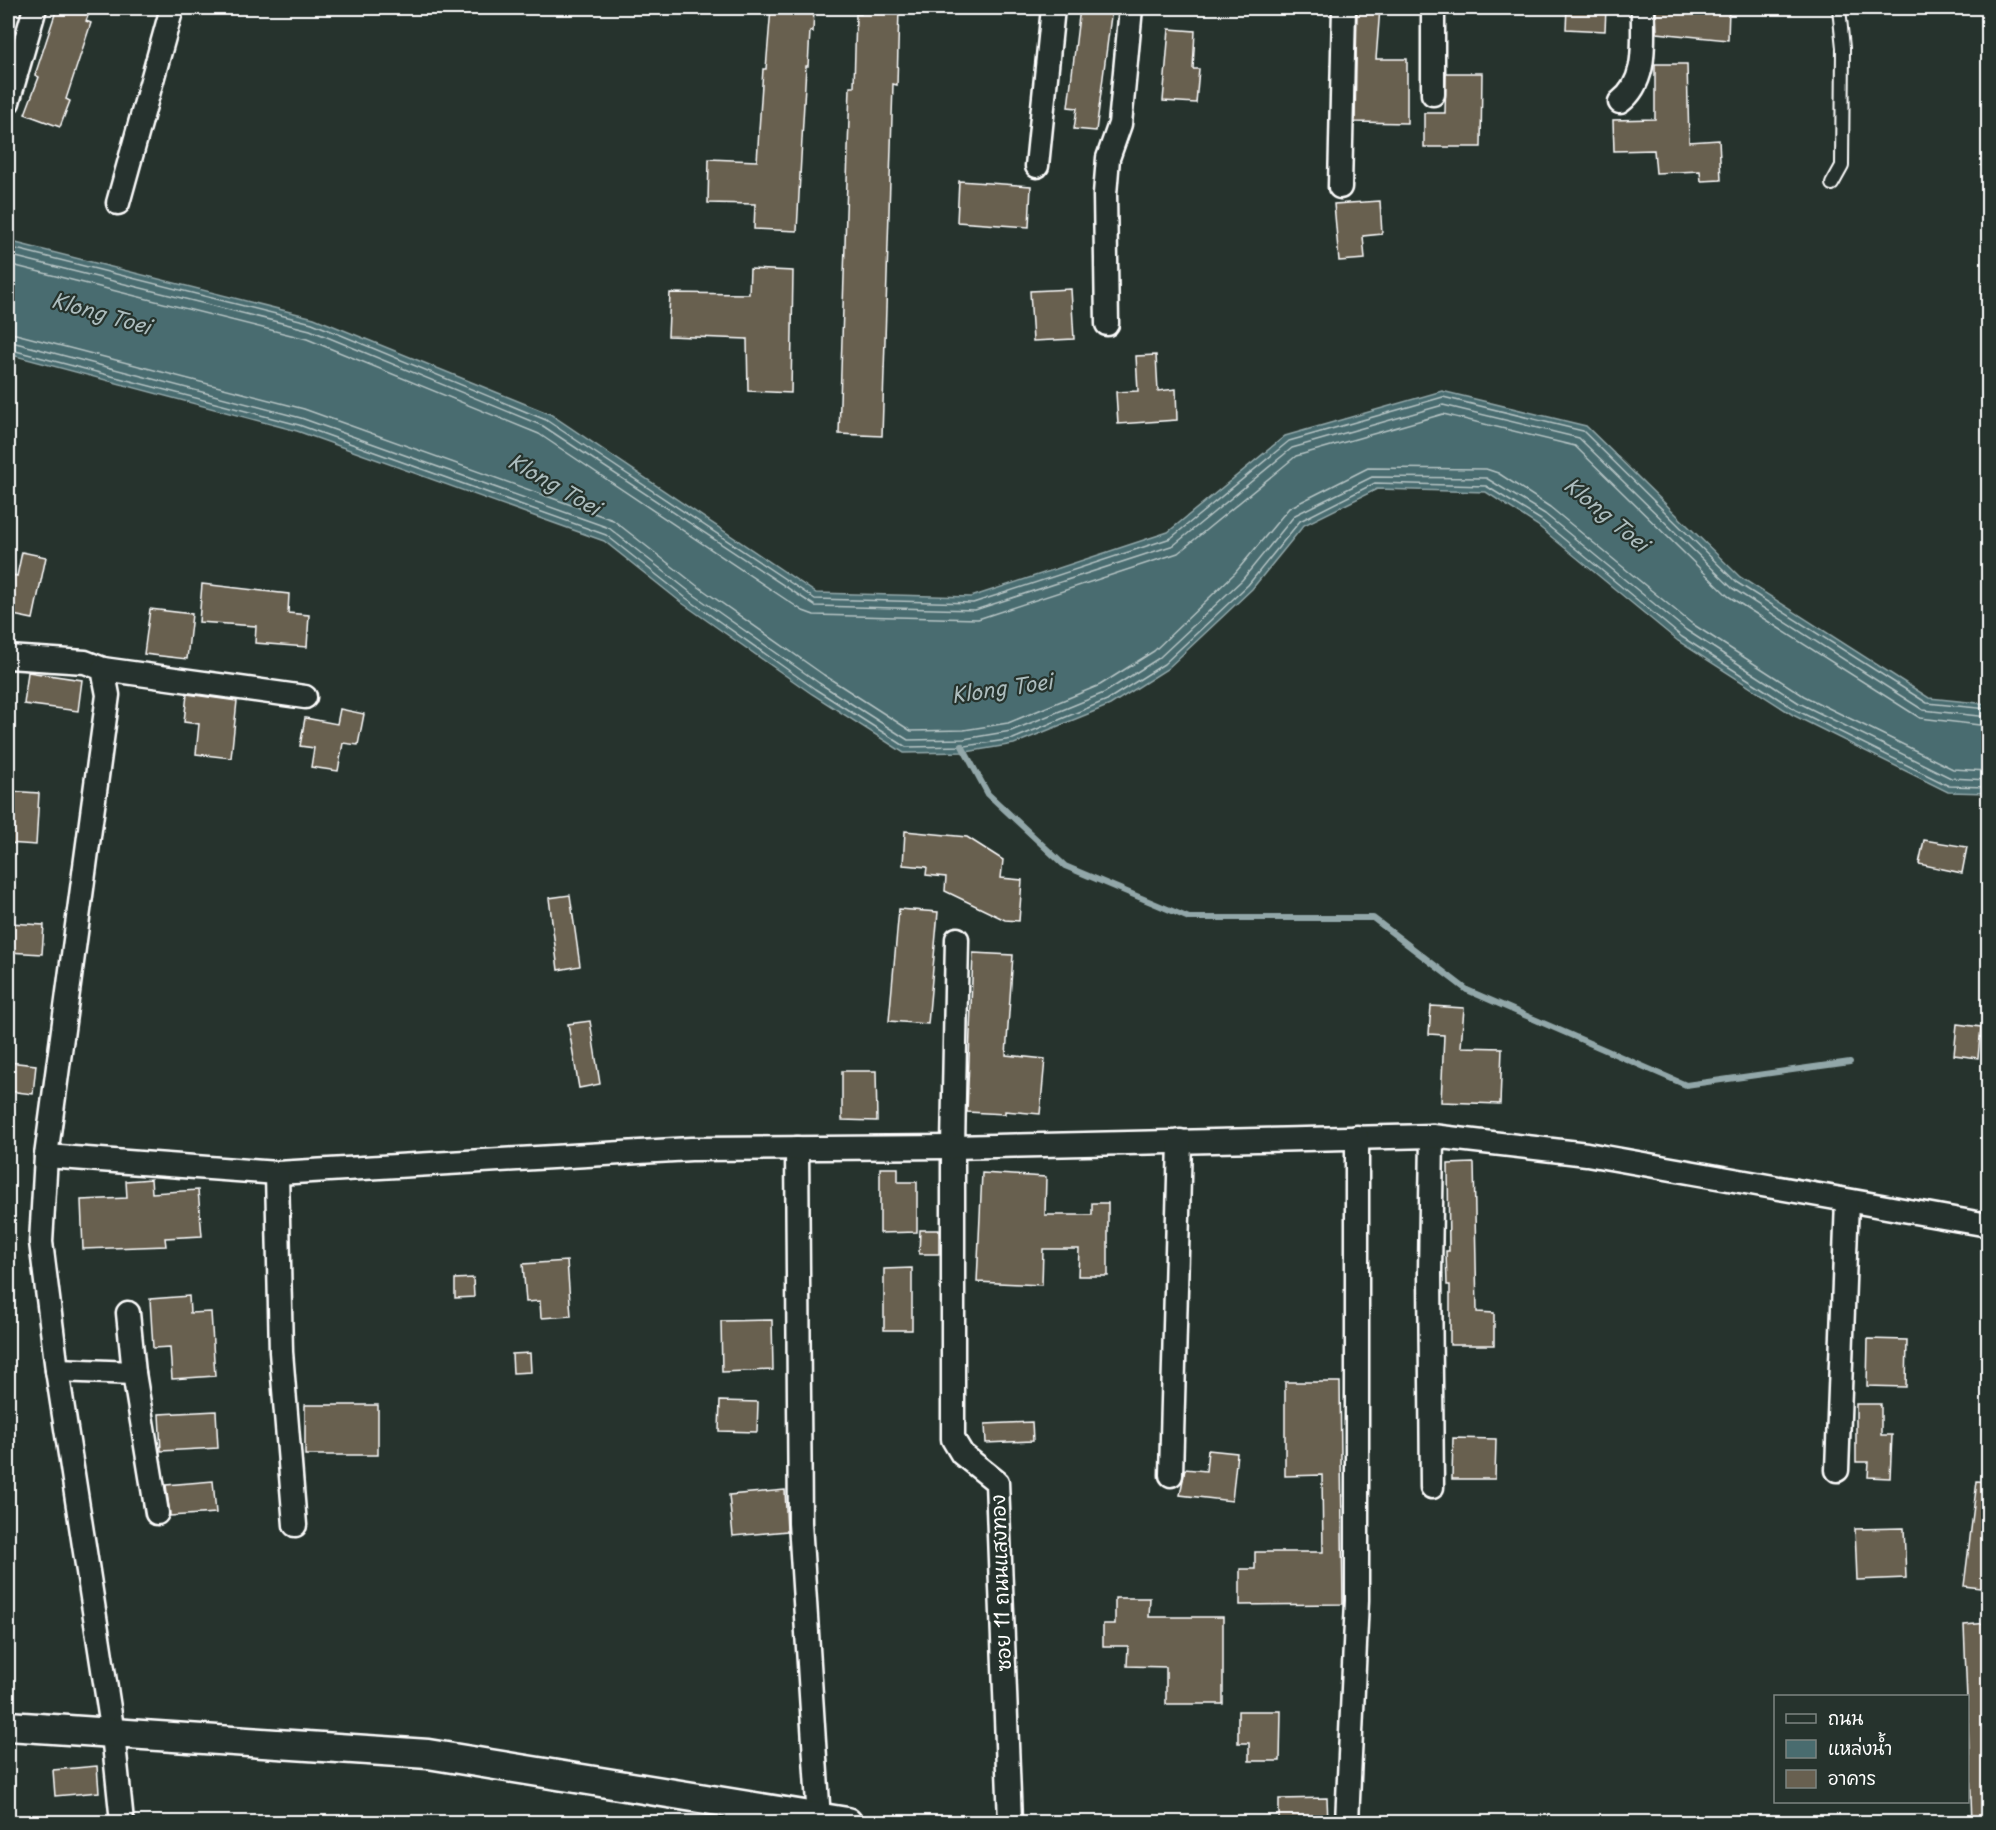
<svg xmlns="http://www.w3.org/2000/svg" width="1996" height="1830" font-family="'Playpen Sans','Playpen Sans Thai',sans-serif">
<style>
.water{fill:#496c6f;stroke:#92a7a9;stroke-width:1.5}
.lines{fill:none;stroke-linecap:round;stroke-linejoin:round}
.shore{stroke:#b6c4c5;stroke-width:1.5}
.stream{stroke:#92a7a9;stroke-width:6}
.building{fill:#686050;stroke:#fff;stroke-width:1.5}
.service-casing{stroke:#fff;stroke-width:16}
.minor-casing{stroke:#fff;stroke-width:27}
.tertiary-casing{stroke:#fff;stroke-width:33}
.service{stroke:#26332d;stroke-width:12}
.minor{stroke:#26332d;stroke-width:22}
.tertiary{stroke:#26332d;stroke-width:28}
.labels{text-anchor:middle;stroke-width:4.5;stroke-linejoin:round;paint-order:stroke}
.street-label{font-size:20px;fill:#fff;stroke:#26332d}
.water-label{font-size:21px;font-style:italic;fill:#adbdbe;stroke:#26332d}
</style>
<rect width="100%" height="100%" fill="#26332d"/>
<filter id="ink" filterUnits="userSpaceOnUse"><feTurbulence type="fractalNoise" baseFrequency=".0167" numOctaves="2"/><feDisplacementMap in="SourceGraphic" scale="12" xChannelSelector="R" yChannelSelector="G"/><feConvolveMatrix kernelMatrix="1 2 1 2 8 2 1 2 1" color-interpolation-filters="sRGB"/></filter>
<g filter="url(#ink)">
<polygon class="water" points="8,241 314,318 550,414 816,593 971,597 1168,532 1285,436 1442,391 1586,426 1740,577 1929,698 1988,704 1988,793 1948,792 1793,715 1678,641 1537,525 1486,492 1377,489 1304,525 1252,589 1167,669 1110,705 1014,744 966,752 904,753 812,694 682,603 604,541 297,431 8,354"/>
<g class="lines">
<g class="shore">
<polyline points="8,247 312,323 546,420 815,599 973,603 1171,538 1289,441 1443,397 1583,431 1736,582 1927,703 1988,709"/>
<polyline points="8,255 310,330 543,426 815,606 975,610 1174,545 1292,448 1443,405 1579,438 1732,588 1923,710 1988,717"/>
<polyline points="8,264 307,339 539,434 803,611 814,615 978,619 1178,553 1296,456 1443,414 1575,446 1728,596 1920,718 1988,726"/>
<polyline points="8,332 304,409 613,520 696,585 824,675 911,731 964,730 1008,723 1100,685 1154,651 1235,573 1289,508 1368,468 1486,469 1498,473 1550,507 1691,623 1804,696 1953,769 1988,771"/>
<polyline points="8,341 301,418 609,528 690,592 819,683 908,740 964,739 1011,731 1104,693 1159,658 1242,580 1295,515 1372,477 1486,478 1545,514 1686,630 1799,703 1951,778 1988,780"/>
<polyline points="8,349 299,425 606,535 686,598 815,689 906,747 965,746 1013,739 1107,700 1164,664 1248,585 1300,521 1375,483 1486,486 1541,520 1682,637 1796,710 1949,786 1988,787"/>
</g>
<polyline class="stream" points="962,746 988,794 1065,866 1189,918 1373,918 1467,990 1686,1085 1850,1062"/>
</g>
<g class="building">
<polygon points="57,8 91,8 86,21 91,23 66,99 70,101 60,127 25,114 39,77 35,75"/>
<polygon points="771,8 814,8 813,32 810,31 808,66 806,66 797,231 754,229 755,204 708,203 709,159 757,161 763,69 766,69"/>
<polygon points="861,8 899,8 897,85 893,84 882,436 839,434 850,87 854,87 856,14 861,14"/>
<polygon points="1080,8 1112,8 1096,131 1074,129 1077,108 1068,107"/>
<polygon points="1357,8 1380,8 1376,59 1407,59 1407,123 1355,122"/>
<polygon points="1567,8 1606,8 1605,31 1566,29"/>
<polygon points="1656,8 1729,8 1728,40 1657,33"/>
<polygon points="1169,29 1195,31 1193,69 1199,69 1196,103 1163,101"/>
<polygon points="1655,64 1687,64 1689,142 1719,140 1721,180 1701,181 1700,171 1656,173 1654,150 1614,151 1613,120 1655,119"/>
<polygon points="1446,73 1482,73 1481,147 1424,147 1424,113 1445,113"/>
<polygon points="959,181 1031,186 1029,227 957,222"/>
<polygon points="1380,201 1382,234 1363,236 1365,259 1339,261 1334,204"/>
<polygon points="750,269 793,271 791,393 748,391 747,339 668,336 670,293 749,294"/>
<polygon points="1071,289 1074,339 1033,341 1030,291"/>
<polygon points="1156,355 1158,391 1176,389 1177,420 1118,424 1116,392 1138,391 1136,356"/>
<polygon points="22,552 46,557 33,619 8,614 8,574 17,576"/>
<polygon points="202,584 289,594 288,613 309,615 307,647 255,643 256,626 199,622"/>
<polygon points="150,609 192,614 187,659 144,654"/>
<polygon points="28,672 82,680 78,711 24,704"/>
<polygon points="187,694 237,701 231,758 196,754 199,724 184,722"/>
<polygon points="340,709 364,714 358,745 343,743 338,771 311,767 314,748 300,746 305,718 337,724"/>
<polygon points="8,791 39,793 36,845 8,843"/>
<polygon points="905,831 967,837 1003,860 1001,878 1022,880 1019,921 1005,920 945,891 946,877 926,875 927,867 903,865"/>
<polygon points="1924,840 1967,847 1962,873 1919,864"/>
<polygon points="570,895 580,966 558,970 549,898"/>
<polygon points="899,909 938,912 928,1024 889,1021"/>
<polygon points="8,923 44,925 42,954 8,952"/>
<polygon points="973,953 1013,955 1006,1055 1045,1059 1040,1114 1005,1111 1005,1114 967,1112"/>
<polygon points="1431,1006 1464,1008 1461,1047 1502,1048 1500,1104 1441,1102 1444,1035 1429,1034"/>
<polygon points="590,1021 600,1084 579,1088 568,1024"/>
<polygon points="1957,1024 1981,1027 1978,1058 1954,1055"/>
<polygon points="8,1062 36,1065 33,1094 8,1091"/>
<polygon points="842,1071 876,1071 877,1121 842,1120"/>
<polygon points="1474,1163 1477,1312 1494,1313 1494,1345 1450,1345 1450,1285 1447,1285 1446,1251 1449,1251 1448,1164"/>
<polygon points="880,1168 898,1168 898,1182 917,1182 917,1232 880,1233"/>
<polygon points="982,1173 1046,1177 1045,1215 1092,1215 1092,1203 1108,1203 1108,1276 1078,1276 1079,1249 1043,1249 1042,1285 977,1282"/>
<polygon points="151,1179 152,1193 198,1190 202,1236 165,1238 166,1246 83,1249 81,1200 127,1198 126,1181"/>
<polygon points="920,1230 939,1230 939,1254 919,1254"/>
<polygon points="567,1261 571,1316 541,1318 540,1301 526,1302 523,1264"/>
<polygon points="912,1268 912,1330 884,1330 884,1269"/>
<polygon points="473,1278 474,1297 455,1298 455,1279"/>
<polygon points="189,1296 190,1313 211,1312 215,1376 172,1379 170,1347 153,1348 150,1299"/>
<polygon points="772,1320 773,1370 722,1372 721,1321"/>
<polygon points="1868,1339 1907,1340 1906,1387 1867,1386"/>
<polygon points="530,1353 531,1372 513,1373 512,1354"/>
<polygon points="1285,1382 1340,1382 1343,1604 1240,1605 1240,1569 1255,1569 1255,1552 1323,1552 1322,1475 1285,1476"/>
<polygon points="720,1401 758,1402 757,1432 719,1431"/>
<polygon points="1856,1404 1881,1404 1881,1435 1892,1435 1890,1478 1868,1477 1869,1462 1856,1462"/>
<rect x="305" y="1405" width="73" height="50"/>
<polygon points="216,1411 218,1448 161,1451 159,1414"/>
<polygon points="1032,1422 1033,1441 986,1443 985,1424"/>
<polygon points="1453,1438 1496,1439 1495,1479 1452,1479"/>
<polygon points="1208,1450 1237,1453 1232,1501 1180,1495 1185,1469 1206,1471"/>
<polygon points="213,1481 216,1513 170,1516 166,1485"/>
<polygon points="1977,1481 1989,1482 1989,1589 1964,1586"/>
<polygon points="785,1490 787,1531 733,1536 729,1495"/>
<polygon points="1904,1528 1906,1578 1857,1580 1855,1529"/>
<polygon points="1115,1598 1150,1598 1149,1617 1223,1617 1223,1704 1166,1704 1166,1667 1127,1666 1128,1646 1103,1646 1103,1624 1115,1624"/>
<polygon points="1989,1623 1989,1822 1972,1822 1964,1625"/>
<polygon points="1238,1711 1281,1711 1280,1761 1249,1761 1249,1743 1238,1743"/>
<polygon points="97,1766 99,1792 55,1796 53,1770"/>
<polygon points="1327,1798 1328,1822 1279,1822 1279,1799"/>
</g>
<g class="lines">
<g class="service-casing">
<polyline id="service" points="1832,184 1842,166 1843,48 1839,8"/>
</g>
<g class="minor-casing">
<g id="minor">
<polyline points="1433,94 1433,8"/>
<polyline points="8,102 35,8"/>
<path d="M 1620,102 C 1649,80 1642,40 1643,8"/>
<polyline points="1037,166 1053,8"/>
<polyline points="1340,187 1344,8"/>
<polyline points="118,203 172,8"/>
<polyline points="1107,324 1105,194 1108,158 1120,124 1131,8"/>
<polyline points="8,657 85,662 103,669 108,695 46,1156 41,1242 57,1370 113,1734 122,1822"/>
<polyline points="103,669 305,697"/>
<polyline points="957,939 953,1147 953,1439 962,1454 997,1482 1010,1822"/>
<polyline points="1432,1136 1430,1274 1432,1487"/>
<polyline points="797,1148 800,1523 819,1820"/>
<polyline points="46,1156 277,1173 691,1149 953,1147 1432,1136 1587,1154 1988,1225"/>
<polyline points="277,1173 281,1352 295,1525"/>
<polyline points="128,1313 134,1373 157,1513"/>
<polyline points="57,1370 134,1373"/>
<polyline points="1837,1470 1847,1201"/>
<polyline points="1171,1475 1180,1141"/>
<polyline points="1347,1822 1357,1600 1357,1137"/>
</g>
</g>
<g class="tertiary-casing">
<polyline id="tertiary" points="8,1726 428,1754 847,1822"/>
</g>
<use href="#service" class="service"/>
<use href="#minor" class="minor"/>
<use href="#tertiary" class="tertiary"/>
</g>
</g>
<g class="labels">
<g class="street-label">
<text transform="translate(1001 1583) rotate(-92)" y="7">ซอย 11 ถนนแสงทอง</text>
</g>
<g class="water-label">
<text transform="translate(101 314) rotate(16)" y="7">Klong Toei</text>
<text transform="translate(554 485) rotate(30)" y="7">Klong Toei</text>
<text transform="translate(1606 515) rotate(40)" y="7">Klong Toei</text>
<text transform="translate(1002 689) rotate(-8)" y="7">Klong Toei</text>
</g>
</g>
<rect width="1996" height="1830" fill="none" stroke="#26332d" stroke-width="30"/>
<rect x="15" y="15" width="1966" height="1800" fill="none" stroke="#fff" stroke-width="2" filter="url(#ink)"/>
<rect x="1774" y="1695" width="195" height="108" fill="#26332d" stroke="#7d8581" stroke-width="1.5"/>
<rect x="1786" y="1714" width="30" height="9" fill="#26332d" stroke="#7d8581" stroke-width="1.5"/>
<text x="1828" y="1725" font-size="18" fill="#ffffff">ถนน</text>
<rect x="1786" y="1740" width="30" height="18" fill="#496c6f" stroke="#7d8581" stroke-width="1.5"/>
<text x="1828" y="1755" font-size="18" fill="#ffffff">แหล่งน้ำ</text>
<rect x="1786" y="1770" width="30" height="18" fill="#686050" stroke="#7d8581" stroke-width="1.5"/>
<text x="1828" y="1785" font-size="18" fill="#ffffff">อาคาร</text>
</svg>
